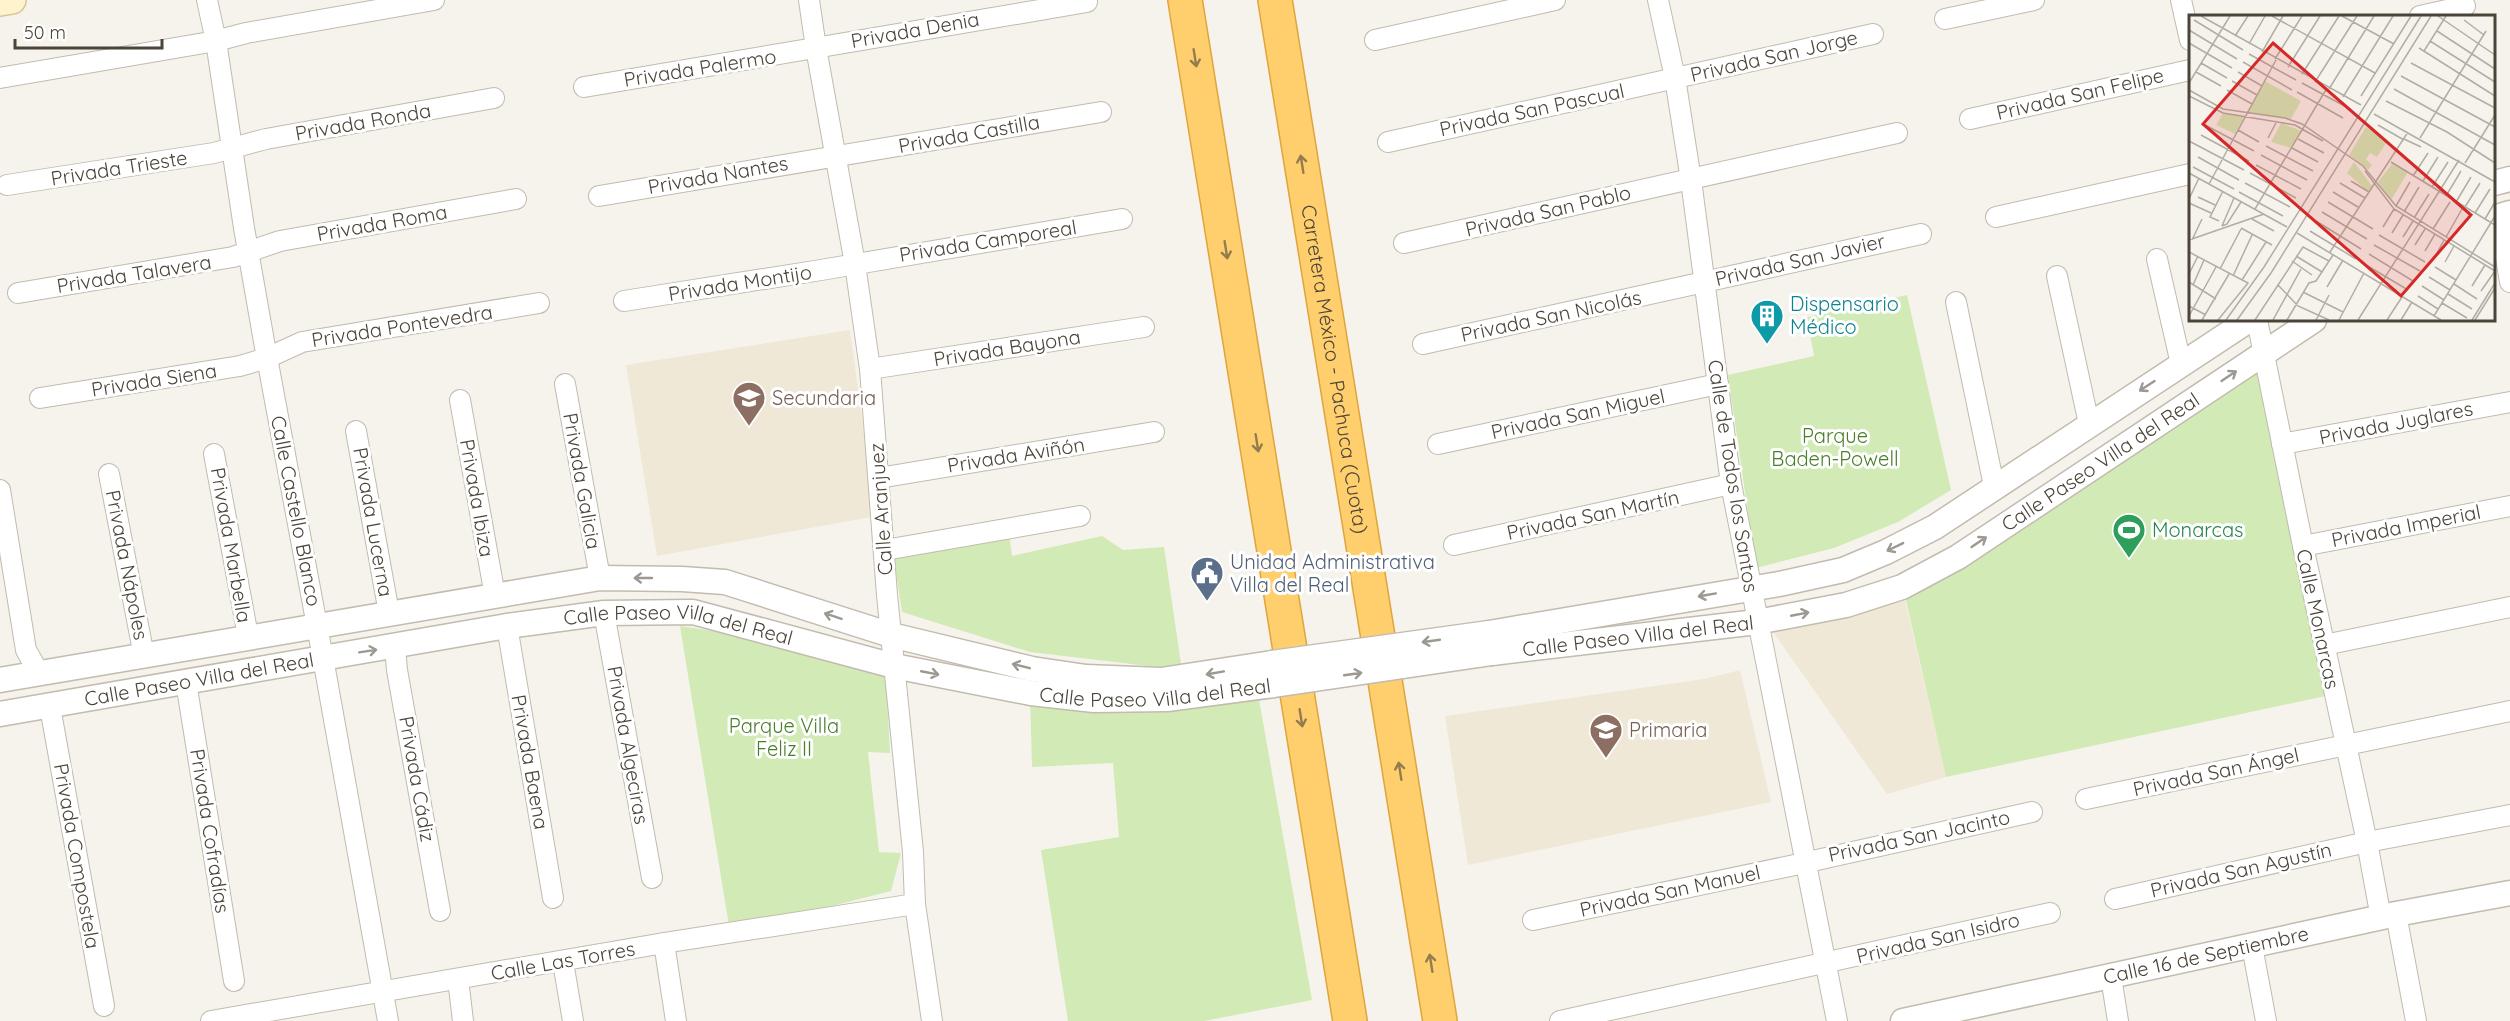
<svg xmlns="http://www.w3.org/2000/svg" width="2510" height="1021" font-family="Quicksand,sans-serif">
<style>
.education{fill:#efe8d6}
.green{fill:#d2eab5}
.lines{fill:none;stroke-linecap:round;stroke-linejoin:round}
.minor-casing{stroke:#c2bbae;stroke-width:22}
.tertiary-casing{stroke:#c2bbae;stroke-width:27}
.secondary-casing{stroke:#d6c79b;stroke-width:30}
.motorway-casing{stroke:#e0a43c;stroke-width:36}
.minor{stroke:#fff;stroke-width:20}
.tertiary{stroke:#fff;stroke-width:24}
.secondary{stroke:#fff3cd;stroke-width:27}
.motorway{stroke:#ffcf6e;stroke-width:33}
.tertiary-bridge-casing{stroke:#c2bbae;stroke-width:27;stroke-linecap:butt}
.tertiary-bridge{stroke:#fff;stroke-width:24}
.oneway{stroke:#937c4e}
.oneway2{stroke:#9c9892}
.labels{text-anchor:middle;stroke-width:6;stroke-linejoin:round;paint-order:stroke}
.street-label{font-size:20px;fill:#4b4439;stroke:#fff}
.culture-label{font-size:20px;fill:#0d838f;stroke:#fff;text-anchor:start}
.education-label{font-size:20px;fill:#785e54;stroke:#fff;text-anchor:start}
.park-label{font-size:20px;fill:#4a7f2a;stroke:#fff}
.leisure-label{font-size:20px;fill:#27864d;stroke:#fff;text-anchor:start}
.service-label{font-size:20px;fill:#4e5e75;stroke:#fff;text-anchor:start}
.inset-road{fill:none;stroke:#b2ada4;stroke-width:1.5}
.view{fill:#d62828;fill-opacity:0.15;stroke:#d62828;stroke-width:3}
.inset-edge{fill:none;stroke:#4b4439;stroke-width:3}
</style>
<rect width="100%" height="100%" fill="#f6f3ec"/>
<g class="education">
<polygon points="850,330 870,478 871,517 657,556 626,365"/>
<polygon points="1902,587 1946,777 1887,794 1764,619"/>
<polygon points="1740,670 1771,802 1468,865 1445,716 1704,679"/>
</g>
<g class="green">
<polygon points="1907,295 1951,490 1898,522 1834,548 1756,568 1728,375 1814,356 1807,317"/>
<polygon points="2264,359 2335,694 1946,777 1903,587"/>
<polygon points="1009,532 1012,556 1102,536 1123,550 1164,547 1181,664 1157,667 1030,652 902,612 892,546"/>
<polygon points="680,626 720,632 886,676 890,753 868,752 879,852 901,853 891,891 730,932"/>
<polygon points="1257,688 1312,1000 1204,1021 1068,1021 1041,850 1119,837 1113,763 1032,767 1030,694"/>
</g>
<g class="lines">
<g class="minor-casing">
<g id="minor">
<polyline points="207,0 216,41 244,228 265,347 323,658 388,1021"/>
<polyline points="809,0 816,48 855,264 870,369 887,595 913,852 915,904 932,1021"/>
<polyline points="1658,0 1675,78 1691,180 1731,484 1837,1021"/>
<polyline points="2181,0 2190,40"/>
<polyline points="2420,16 2465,6"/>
<polyline points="1945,19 2034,0"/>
<polyline points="1375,40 1555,0"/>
<polyline points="0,78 216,41 246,33 434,0"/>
<path d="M 584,87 C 752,60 919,29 1087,2"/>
<polyline points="1970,119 2190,70"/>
<polyline points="1388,142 1873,34"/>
<polyline points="7,185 214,153 266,139 494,98"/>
<polyline points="599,196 1101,112"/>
<polyline points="2499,216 2510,282"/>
<polyline points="1996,217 2190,174"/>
<polyline points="1404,243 1897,133"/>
<polyline points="2157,259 2181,364"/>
<polyline points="2057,276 2089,424"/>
<polyline points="18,293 233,257 280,241 516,199"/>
<polyline points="624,301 821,270 1122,219"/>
<polyline points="1956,302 1994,486"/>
<polyline points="2257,320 2303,546 2367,842 2381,918"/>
<polyline points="1423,344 1921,234"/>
<polyline points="870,369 1144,327"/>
<polyline points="565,384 600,578"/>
<polyline points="40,398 240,366 267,358 302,342 539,303"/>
<polyline points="460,400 495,596"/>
<polyline points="356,431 389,613"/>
<polyline points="1438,444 1718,384"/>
<polyline points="2282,444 2510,402"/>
<polyline points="214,454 248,636"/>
<polyline points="109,474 144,656"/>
<polyline points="879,478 1154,432"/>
<polyline points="0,490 26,650 39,673"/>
<polyline points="1454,545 1731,484"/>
<polyline points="2303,546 2510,506"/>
<polyline points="885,550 1080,516"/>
<polyline points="604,613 652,878"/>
<polyline points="507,626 553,898"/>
<polyline points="2324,645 2510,607"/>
<polyline points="395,647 397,670 440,911"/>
<polyline points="186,682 234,981"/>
<polyline points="50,707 104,1006"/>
<polyline points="2086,799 2510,711"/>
<polyline points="2115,899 2367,842 2510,815"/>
<polyline points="2396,914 2416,1021"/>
<polyline points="1533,920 1790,866 2032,812"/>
<polyline points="664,943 676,1021"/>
<polyline points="2252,946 2266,1021"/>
<polyline points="563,962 573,1021"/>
<polyline points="2111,977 2118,1021"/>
<polyline points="458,979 463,1021"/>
<polyline points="211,1021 664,943 915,904"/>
<polyline points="1560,1021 2050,913"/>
</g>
</g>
<g class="tertiary-casing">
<g id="tertiary">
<polyline points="2494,183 2510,179"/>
<polyline points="2494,218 2510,213"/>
<polyline points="1489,633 1779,584 1843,570 1886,552 1935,527 2249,320"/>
<path id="s1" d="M 1492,653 L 1757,622 L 1846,605 L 1902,587 L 1958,557 L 2314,320"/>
<polyline points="0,680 600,578 682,579 725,582 891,635 1032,669 1086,677 1161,680 1272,663"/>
<path id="s2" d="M 0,714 L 507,626 L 604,613 L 693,612 L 894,666 L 1031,693 L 1094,700 L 1167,699 L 1274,685"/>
<path id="s3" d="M 1903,1021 L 2396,914 L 2510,893"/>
</g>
</g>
<g class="secondary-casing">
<polyline id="secondary" points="0,2 12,0"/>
</g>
<g class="motorway-casing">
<g id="motorway">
<polyline points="1185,0 1350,1021"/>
<path id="s4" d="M 1275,0 L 1440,1021"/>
</g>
</g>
<use href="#minor" class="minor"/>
<use href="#tertiary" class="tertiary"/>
<use href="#secondary" class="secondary"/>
<use href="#motorway" class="motorway"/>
<g class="tertiary-bridge-casing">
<g id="tertiary-bridge">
<polyline points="1272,663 1489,633"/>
<polyline points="1274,685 1492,653"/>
</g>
</g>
<use href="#tertiary-bridge" class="tertiary-bridge"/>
</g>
<defs><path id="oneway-shaft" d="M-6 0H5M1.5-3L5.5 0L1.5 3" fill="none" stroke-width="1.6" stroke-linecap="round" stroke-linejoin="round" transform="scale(1.5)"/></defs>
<g class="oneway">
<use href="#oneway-shaft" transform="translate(1195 58) rotate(81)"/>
<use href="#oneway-shaft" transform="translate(1302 164) rotate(-99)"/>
<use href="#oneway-shaft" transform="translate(1226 250) rotate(81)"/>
<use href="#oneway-shaft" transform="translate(1257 443) rotate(81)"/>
<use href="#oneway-shaft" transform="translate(1301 718) rotate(81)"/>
<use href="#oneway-shaft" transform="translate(1400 771) rotate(-99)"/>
<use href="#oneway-shaft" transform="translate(1431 963) rotate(-99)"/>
</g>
<g class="oneway2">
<use href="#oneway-shaft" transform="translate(2229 376) rotate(-34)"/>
<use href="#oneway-shaft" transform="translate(2147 386) rotate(147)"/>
<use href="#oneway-shaft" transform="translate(1979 542) rotate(-34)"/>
<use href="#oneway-shaft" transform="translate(1895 547) rotate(154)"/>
<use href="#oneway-shaft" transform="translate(643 578) rotate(-180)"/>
<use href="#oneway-shaft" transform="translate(1707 595) rotate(170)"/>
<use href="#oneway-shaft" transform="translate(1800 614) rotate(-11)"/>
<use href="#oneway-shaft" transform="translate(833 616) rotate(-162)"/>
<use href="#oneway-shaft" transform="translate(1431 641) rotate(172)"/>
<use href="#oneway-shaft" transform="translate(368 651) rotate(-9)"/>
<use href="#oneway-shaft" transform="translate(1021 666) rotate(-166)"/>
<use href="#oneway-shaft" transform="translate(930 673) rotate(11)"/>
<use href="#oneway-shaft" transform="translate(1215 673) rotate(170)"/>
<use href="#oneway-shaft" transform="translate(1353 674) rotate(-8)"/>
</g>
<defs>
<g id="building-pin" transform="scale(1.725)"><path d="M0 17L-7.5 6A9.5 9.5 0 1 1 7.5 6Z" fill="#0f9aa8" stroke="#fff"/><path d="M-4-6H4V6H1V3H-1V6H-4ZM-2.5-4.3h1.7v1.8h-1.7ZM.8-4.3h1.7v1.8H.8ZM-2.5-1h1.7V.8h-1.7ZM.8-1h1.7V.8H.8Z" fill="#fff"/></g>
<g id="school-pin" transform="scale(1.725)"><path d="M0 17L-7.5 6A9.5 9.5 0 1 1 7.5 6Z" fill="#8d6e63" stroke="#fff"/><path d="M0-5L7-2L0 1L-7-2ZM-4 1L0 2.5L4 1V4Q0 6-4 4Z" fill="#fff"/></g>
<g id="stadium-pin" transform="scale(1.725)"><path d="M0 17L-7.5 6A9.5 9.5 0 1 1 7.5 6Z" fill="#2e9e5b" stroke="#fff"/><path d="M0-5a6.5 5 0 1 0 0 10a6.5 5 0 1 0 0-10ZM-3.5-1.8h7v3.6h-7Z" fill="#fff"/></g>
<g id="civic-pin" transform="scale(1.725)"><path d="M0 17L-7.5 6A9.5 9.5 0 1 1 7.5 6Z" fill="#5c6f8a" stroke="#fff"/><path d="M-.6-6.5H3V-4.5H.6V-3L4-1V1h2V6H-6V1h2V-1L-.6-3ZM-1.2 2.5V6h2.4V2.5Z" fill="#fff"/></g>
</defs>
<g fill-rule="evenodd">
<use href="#building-pin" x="1767" y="316"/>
<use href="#school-pin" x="749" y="398"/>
<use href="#stadium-pin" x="2129" y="530"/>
<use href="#civic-pin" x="1207" y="573"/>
<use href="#school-pin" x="1606" y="730"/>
</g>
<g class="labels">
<g class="street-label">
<text transform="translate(915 30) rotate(-10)" y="7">Privada Denia</text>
<text transform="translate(1774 56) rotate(-13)" y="7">Privada San Jorge</text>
<text transform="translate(700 68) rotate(-9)" y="7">Privada Palermo</text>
<text transform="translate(2080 94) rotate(-13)" y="7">Privada San Felipe</text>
<text transform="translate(1532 110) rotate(-12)" y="7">Privada San Pascual</text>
<text transform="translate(363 122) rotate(-10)" y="7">Privada Ronda</text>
<text transform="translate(969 134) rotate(-10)" y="7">Privada Castilla</text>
<text transform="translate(119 168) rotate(-9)" y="7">Privada Trieste</text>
<text transform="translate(718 175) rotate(-10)" y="7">Privada Nantes</text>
<text transform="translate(1548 211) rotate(-13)" y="7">Privada San Pablo</text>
<text transform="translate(382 223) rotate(-10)" y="7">Privada Roma</text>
<text transform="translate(988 241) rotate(-9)" y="7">Privada Camporeal</text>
<text transform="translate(1800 260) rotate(-13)" y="7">Privada San Javier</text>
<text transform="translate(134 274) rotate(-9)" y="7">Privada Talavera</text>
<text transform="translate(740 283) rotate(-9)" y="7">Privada Montijo</text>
<text transform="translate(1551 316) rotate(-12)" y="7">Privada San Nicolás</text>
<text transform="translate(402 326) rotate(-9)" y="7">Privada Pontevedra</text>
<text transform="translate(1007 348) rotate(-9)" y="7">Privada Bayona</text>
<text dy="7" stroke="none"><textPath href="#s4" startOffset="374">Carretera México - Pachuca (Cuota)</textPath></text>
<text transform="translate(154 380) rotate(-9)" y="7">Privada Siena</text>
<text transform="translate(1578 414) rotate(-12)" y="7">Privada San Miguel</text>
<text transform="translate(2396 423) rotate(-11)" y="7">Privada Juglares</text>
<text transform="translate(1016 455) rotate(-9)" y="7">Privada Aviñón</text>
<text dy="7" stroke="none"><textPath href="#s1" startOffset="651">Calle Paseo Villa del Real</textPath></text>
<text transform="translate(1733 476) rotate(81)" y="7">Calle de Todos los Santos</text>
<text transform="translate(582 481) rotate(80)" y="7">Privada Galicia</text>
<text transform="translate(477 498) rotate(80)" y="7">Privada Ibiza</text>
<text transform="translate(881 509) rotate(-94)" y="7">Calle Aranjuez</text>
<text transform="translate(296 511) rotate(79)" y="7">Calle Castello Blanco</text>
<text transform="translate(1593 515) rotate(-12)" y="7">Privada San Martín</text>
<text transform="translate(373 522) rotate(80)" y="7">Privada Lucerna</text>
<text transform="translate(2406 526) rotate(-11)" y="7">Privada Imperial</text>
<text transform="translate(231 545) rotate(80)" y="7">Privada Marbella</text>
<text transform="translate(127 565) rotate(79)" y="7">Privada Nápoles</text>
<text transform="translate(2318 619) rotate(78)" y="7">Calle Monarcas</text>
<text dy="7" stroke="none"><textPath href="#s2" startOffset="688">Calle Paseo Villa del Real</textPath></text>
<text dy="7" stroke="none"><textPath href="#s1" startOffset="147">Calle Paseo Villa del Real</textPath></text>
<text dy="7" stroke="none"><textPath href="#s2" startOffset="202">Calle Paseo Villa del Real</textPath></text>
<text dy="7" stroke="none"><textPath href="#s2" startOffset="1174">Calle Paseo Villa del Real</textPath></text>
<text transform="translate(628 745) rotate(80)" y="7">Privada Algeciras</text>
<text transform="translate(530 762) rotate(80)" y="7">Privada Baena</text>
<text transform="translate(2216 772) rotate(-12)" y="7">Privada San Ángel</text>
<text transform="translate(417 779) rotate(80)" y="7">Privada Cádiz</text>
<text transform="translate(210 831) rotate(81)" y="7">Privada Cofradías</text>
<text transform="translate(1919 836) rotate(-12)" y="7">Privada San Jacinto</text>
<text transform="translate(77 856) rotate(80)" y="7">Privada Compostela</text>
<text transform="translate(2241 870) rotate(-13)" y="7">Privada San Agustín</text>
<text transform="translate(1670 891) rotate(-12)" y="7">Privada San Manuel</text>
<text transform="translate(1938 938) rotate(-13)" y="7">Privada San Isidro</text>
<text dy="7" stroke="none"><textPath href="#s3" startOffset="310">Calle 16 de Septiembre</textPath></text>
<text transform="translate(563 961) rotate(-10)" y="7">Calle Las Torres</text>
</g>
<g class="culture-label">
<text x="1790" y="311">Dispensario<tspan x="1790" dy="23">Médico</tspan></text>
</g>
<g class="education-label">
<text x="772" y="405">Secundaria</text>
<text x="1629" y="737">Primaria</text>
</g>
<g class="park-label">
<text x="1835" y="443">Parque<tspan x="1835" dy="23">Baden-Powell</tspan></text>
<text x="784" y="733">Parque Villa<tspan x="784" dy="23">Feliz II</tspan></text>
</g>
<g class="leisure-label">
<text x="2152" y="537">Monarcas</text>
</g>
<g class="service-label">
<text x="1230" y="569">Unidad Administrativa<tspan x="1230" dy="23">Villa del Real</tspan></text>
</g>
</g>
<g transform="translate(2189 15)">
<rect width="306" height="306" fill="#f6f3ec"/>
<path d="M 76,66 L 112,86 L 102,104 L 58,97 ZM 34,98 L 56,101 L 46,119 L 27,110 ZM 92,108 L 113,116 L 102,133 L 82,127 ZM 177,112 L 199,125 L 188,142 L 181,138 L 177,144 L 183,150 L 179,155 L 160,140 ZM 165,147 L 183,171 L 179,177 L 158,158 ZM 203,149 L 219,157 L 202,185 L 189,167 Z" fill="#d2eab5"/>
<path class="inset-road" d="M 12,1 L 172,90M 83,1 L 186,58M 153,1 L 205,29M 249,1 L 306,40M 5,5 L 54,35M 275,5 L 295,20M 0,15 L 48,44M 248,16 L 306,54M 46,21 L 59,1M 241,26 L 306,67M 0,28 L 43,53M 60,29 L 76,1M 230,33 L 306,81M 235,36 L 257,1M 73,37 L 94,1M 60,39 L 107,65M 86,44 L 113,1M 54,47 L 103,75M 12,48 L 38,63M 222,48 L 306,93M 99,52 L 131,1M 7,57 L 32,71M 49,57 L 73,71M 113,59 L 150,1M 212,61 L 306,112M 43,66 L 68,80M 126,67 L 168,1M 0,68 L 41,1M 113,68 L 161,94M 140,74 L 185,1M 205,74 L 306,130M 0,75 L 34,94 L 96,103 L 113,109 L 174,151 L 207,191 L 306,252M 38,75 L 63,89M 108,77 L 154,103M 0,81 L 34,98 L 106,110 L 134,126M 172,81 L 222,1M 154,82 L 204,1M 197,86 L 258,117 L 306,148M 185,99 L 306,167M 189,110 L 215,125M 18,111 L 65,136M 49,115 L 70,127M 12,120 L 60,146M 79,123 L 88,106M 231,123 L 297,16M 109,124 L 135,138M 215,124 L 232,132M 0,126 L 55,155M 77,131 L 124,156M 103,133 L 129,147M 72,140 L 118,165M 9,142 L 50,165M 202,147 L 306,210M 276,148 L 306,100M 67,150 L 112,174M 4,152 L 45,174M 176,156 L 205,194 L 306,256M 0,158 L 98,212M 61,158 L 107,183M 224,161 L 239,138M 162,166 L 180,177M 234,166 L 249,142M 56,168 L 101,192M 151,168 L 176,183M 20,169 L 87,45M 243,172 L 259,147M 50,177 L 94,201M 144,177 L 169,192M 257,181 L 272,156M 9,182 L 26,190M 0,184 L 10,163M 139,187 L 184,214M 267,187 L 282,162M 0,188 L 22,198M 207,191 L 221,167M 276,192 L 291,168M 66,194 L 138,73M 133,197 L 178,224M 215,197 L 230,172M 286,198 L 301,174M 225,203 L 240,179M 63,204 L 85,216M 296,204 L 306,187M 30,206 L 21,202 L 34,176M 127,206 L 172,234M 33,211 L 38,209 L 52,187M 33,211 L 45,183M 194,212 L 205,194M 52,213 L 83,230M 244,214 L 261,187M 121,216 L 167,244M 108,218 L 252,305M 203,218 L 214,200M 190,220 L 236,247M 214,222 L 224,206M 257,222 L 273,194M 0,225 L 75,199M 3,225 L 13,204M 185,230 L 231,256M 226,230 L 236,214M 236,236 L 246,219M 0,237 L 59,268 L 29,305M 141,237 L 219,117M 180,239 L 224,266M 107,241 L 133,257M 246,242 L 255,225M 103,246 L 123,260M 172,247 L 219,275M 256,247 L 265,231M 246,252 L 267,265M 31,254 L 52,214M 0,259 L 9,241M 44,261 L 63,220M 240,262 L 261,275M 53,265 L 77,227M 0,267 L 27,284M 265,269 L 288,284M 4,270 L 15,245M 89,270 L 109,291 L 140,305M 233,271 L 255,285M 283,271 L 296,250M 138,272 L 154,245M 292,276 L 306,256M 114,277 L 154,297M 259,279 L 283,294M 229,281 L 249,294M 253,288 L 278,303M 0,291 L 17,300M 0,301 L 27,252M 245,301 L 306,201M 13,305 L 40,259M 37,305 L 75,252 L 232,1M 48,305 L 82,258 L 242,1M 66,305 L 114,232 L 140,246M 84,305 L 112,254M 98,305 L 120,268 L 127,266 L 144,240M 127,305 L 140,280M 150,305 L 175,258M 169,305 L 270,145M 198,305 L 213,282M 212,305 L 223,287M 283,305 L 306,268M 286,305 L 306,273"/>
<path class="view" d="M 84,28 L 282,200 L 212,281 L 14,109 Z"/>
<rect width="306" height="306" class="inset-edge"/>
</g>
<path d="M15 39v9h147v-9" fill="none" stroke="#4b4439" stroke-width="3"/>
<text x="24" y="39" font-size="18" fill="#4b4439" stroke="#ffffff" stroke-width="4.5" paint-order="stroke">50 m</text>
</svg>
